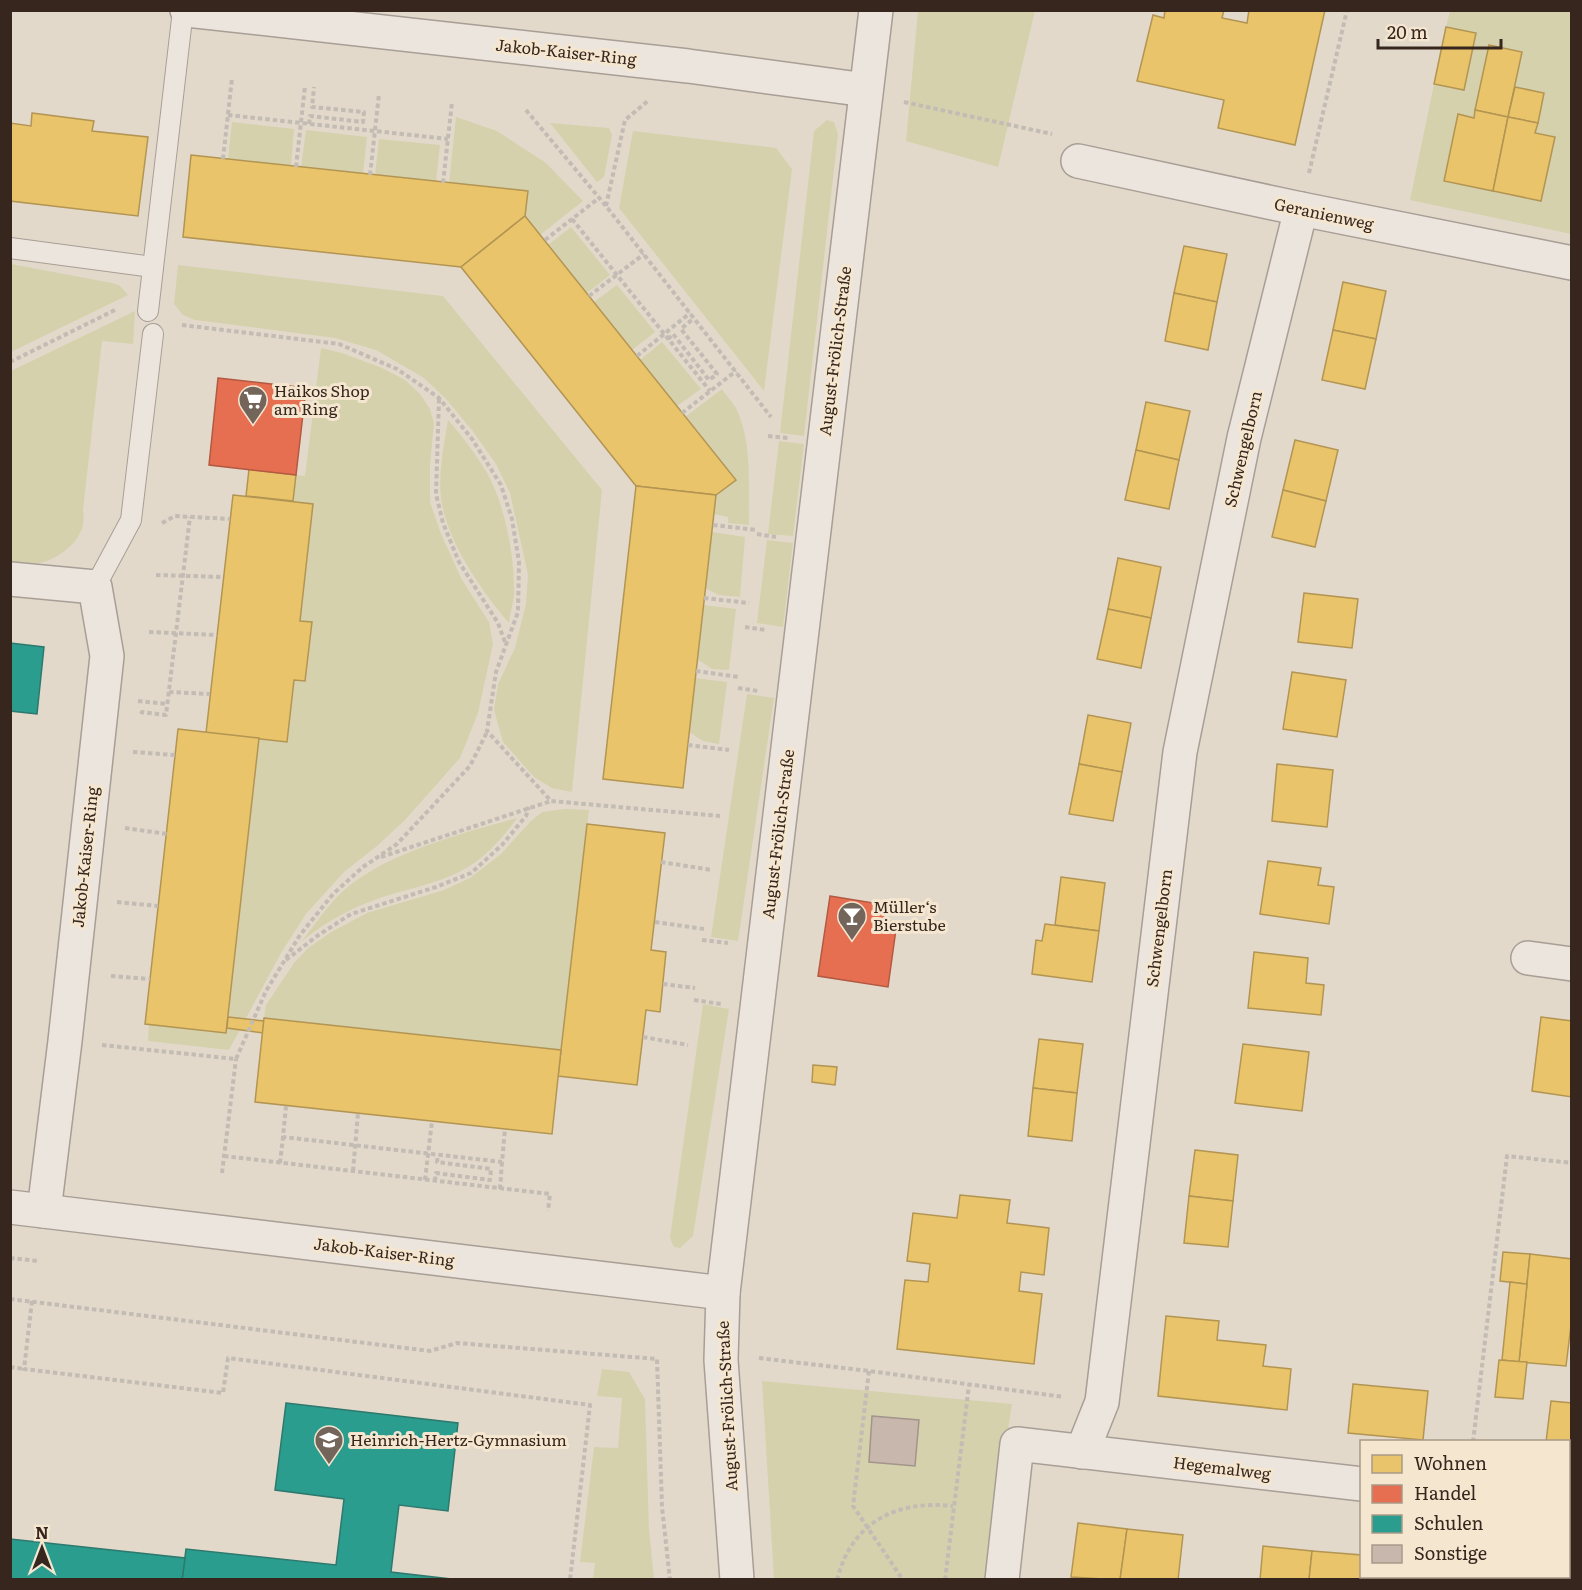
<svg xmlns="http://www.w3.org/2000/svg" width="1582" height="1590" font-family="Literata,serif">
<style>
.green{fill:#d5d1ad;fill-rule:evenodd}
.homes{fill:#e9c46a;stroke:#b39553;stroke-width:1.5}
.shops{fill:#e76f51;stroke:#b25941;stroke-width:1.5}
.schools{fill:#2a9d8f;stroke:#2e796d;stroke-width:1.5}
.building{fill:#c7b7ac;stroke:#a3958b;stroke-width:1.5}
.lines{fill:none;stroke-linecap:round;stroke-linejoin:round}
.lane-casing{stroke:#a89e95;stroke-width:22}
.street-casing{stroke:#a89e95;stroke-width:36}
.path{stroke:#c3bcb4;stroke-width:4;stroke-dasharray:4.5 3;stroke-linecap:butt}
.lane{stroke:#ebe5dd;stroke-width:20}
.street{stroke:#ebe5dd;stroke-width:33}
.labels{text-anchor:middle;stroke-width:6;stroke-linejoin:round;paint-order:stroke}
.street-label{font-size:16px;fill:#36261d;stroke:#f5e6d0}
.poi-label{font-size:16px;fill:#36261d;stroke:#f5e6d0;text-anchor:start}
</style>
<rect width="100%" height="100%" fill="#e3d9cb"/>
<g class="green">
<polygon points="918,11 1035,11 998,167 906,141"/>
<path d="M 1450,11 L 1571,11 L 1571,234 L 1410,200 L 1434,84 L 1464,90 L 1476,33 L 1446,27 ZM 1489,45 L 1522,52 L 1515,87 L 1544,93 L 1535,133 L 1555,138 L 1541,201 L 1445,180 L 1459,114 L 1474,118 Z"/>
<polygon points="456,117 497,131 546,163 583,201 540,235 525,216 528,191 449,183"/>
<polygon points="827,120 834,122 838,134 804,436 780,433 814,131"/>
<polygon points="232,122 294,129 291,166 228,159"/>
<polygon points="550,123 609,128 612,135 604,177 597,182"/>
<polygon points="306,130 367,137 363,174 301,168"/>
<polygon points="633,131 776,148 792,169 764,391 619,208"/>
<polygon points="379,139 440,145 436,182 375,175"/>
<polygon points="571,227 610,275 587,293 548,245"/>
<polygon points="11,264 112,283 119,285 128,295 11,352"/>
<polygon points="178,265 443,296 602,490 572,792 552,788 534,777 503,742 494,710 498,684 515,648 526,604 528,575 510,493 496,464 472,430 446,399 424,378 376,350 335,338 195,320 183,315 174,304"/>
<polygon points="617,285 655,332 632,350 594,302"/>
<path d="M 135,311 L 133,344 L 102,341 L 83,510 C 89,537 60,561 34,564 C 27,564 18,562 11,561 L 11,371 Z"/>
<polygon points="662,342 701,389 677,406 640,360"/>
<polygon points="321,348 342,353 382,368 405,380 420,394 430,409 434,423 430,465 430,502 441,534 462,580 489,622 493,644 478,713 460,758 405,820 377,846 344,872 306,914 281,953 229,1050 148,1041 149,1024 226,1033 259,738 294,680 305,681 312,622 300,621 313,504 293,501 296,475 305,476"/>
<path d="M 722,389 C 726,395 732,402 736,408 C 753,443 748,487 749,525 L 728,523 L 728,517 L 714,514 L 716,495 L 736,480 L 685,417 Z"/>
<path d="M 448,420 C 462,436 476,454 487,473 C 505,504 515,558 514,595 C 513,604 510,614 509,623 C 481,590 447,542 441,498 C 438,472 444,445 448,420 Z"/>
<polygon points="779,441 804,444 793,536 768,534"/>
<polygon points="712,532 745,537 740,597 719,595 705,588"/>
<polygon points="767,540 793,543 783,627 757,623"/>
<polygon points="704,605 736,609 729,670 712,669 698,660"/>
<polygon points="695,678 727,682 719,744 703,741 689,732"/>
<polygon points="747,694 774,698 738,941 711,937"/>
<polygon points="565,809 589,810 561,1050 264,1018 266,1005 294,963 308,948 333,931 367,913 444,890 470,878 501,854 530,822 542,812"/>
<path d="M 517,818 C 505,835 487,856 468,867 C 440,884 408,888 377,899 C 349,909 324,923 301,942 C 314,926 327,906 342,892 C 382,854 465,832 517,818 Z"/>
<polygon points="703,1004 729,1009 693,1236 680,1248 674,1247 670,1238"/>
<polygon points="602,1369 629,1372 645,1399 649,1530 654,1579 593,1579 595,1563 580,1562 594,1447 618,1448 622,1398 597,1396"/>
<polygon points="762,1381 1012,1404 985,1579 774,1579"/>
</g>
<g class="homes">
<polygon points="1165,10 1224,10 1222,18 1247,23 1249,10 1325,10 1295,145 1218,128 1224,100 1137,81 1153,15 1164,18"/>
<polygon points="1446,27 1476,33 1464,90 1434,84"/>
<polygon points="1489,45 1522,52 1508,117 1475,110"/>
<polygon points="1515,87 1544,93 1538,123 1508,117"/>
<polygon points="1475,110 1508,117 1493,191 1444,181 1458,114 1474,118"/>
<polygon points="32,113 94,121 92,131 148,137 138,216 10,201 10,123 31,126"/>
<polygon points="1508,117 1538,123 1535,133 1555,137 1541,201 1493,191"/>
<polygon points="191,155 528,191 525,216 461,267 183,237"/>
<polygon points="525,216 736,480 716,495 636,486 461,267"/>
<polygon points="1184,246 1227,254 1217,302 1174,293"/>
<polygon points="1343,282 1386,291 1376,339 1333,330"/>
<polygon points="1174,293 1217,302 1208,350 1165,341"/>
<polygon points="1333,330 1376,339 1365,389 1322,380"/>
<polygon points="1146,402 1190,411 1179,460 1136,450"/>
<polygon points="1295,440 1338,450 1326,501 1283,490"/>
<polygon points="1136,450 1179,460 1169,509 1125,500"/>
<polygon points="249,469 296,475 293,501 246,496"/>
<polygon points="636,486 716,495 683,788 603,779"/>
<polygon points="1283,490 1326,501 1315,547 1272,537"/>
<polygon points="233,495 313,504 300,621 312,622 305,681 294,680 287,742 206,733"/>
<polygon points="1118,558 1161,567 1151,618 1108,609"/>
<polygon points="1304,593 1358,599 1352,648 1298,642"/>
<polygon points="1108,609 1151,618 1141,668 1097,659"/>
<polygon points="1292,672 1346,680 1337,737 1283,729"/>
<polygon points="1088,715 1131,723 1122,772 1079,764"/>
<polygon points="178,729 259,738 226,1033 145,1024"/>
<polygon points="1079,764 1122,772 1113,821 1069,814"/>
<polygon points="1277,764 1333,770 1327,827 1272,821"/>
<polygon points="587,824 665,833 651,950 666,952 660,1012 646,1010 637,1085 558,1076"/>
<polygon points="1268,861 1321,868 1318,885 1334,887 1329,924 1260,914"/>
<polygon points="1061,877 1105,883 1099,931 1055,925"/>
<polygon points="1045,924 1099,931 1092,982 1032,974 1036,940 1042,941"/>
<polygon points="1254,952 1308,958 1306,983 1324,985 1321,1015 1248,1008"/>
<polygon points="228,1017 264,1021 263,1033 227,1028"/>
<polygon points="1541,1017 1572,1021 1572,1097 1532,1091"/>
<polygon points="264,1018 561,1050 552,1134 255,1102"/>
<polygon points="1039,1039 1083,1044 1077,1093 1033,1088"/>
<polygon points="1243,1044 1309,1052 1302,1111 1235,1103"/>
<polygon points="813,1065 837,1067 835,1085 812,1082"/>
<polygon points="1033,1088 1077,1093 1072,1141 1028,1136"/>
<polygon points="1195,1150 1238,1155 1233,1201 1189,1196"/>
<polygon points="960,1195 1010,1200 1007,1223 1049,1228 1044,1275 1021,1272 1019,1291 1042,1294 1034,1364 897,1349 905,1280 928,1282 930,1264 907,1261 913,1213 957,1218"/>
<polygon points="1189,1196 1233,1201 1228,1247 1184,1243"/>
<polygon points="1503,1252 1530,1254 1527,1284 1500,1281"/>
<polygon points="1530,1254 1572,1259 1572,1317 1566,1366 1519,1362"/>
<polygon points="1510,1282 1527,1284 1519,1362 1502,1360"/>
<polygon points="1166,1316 1219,1321 1217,1340 1266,1345 1263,1366 1291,1369 1287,1410 1158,1396"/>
<polygon points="1499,1360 1527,1362 1523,1399 1495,1397"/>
<polygon points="1353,1384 1428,1391 1423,1440 1348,1433"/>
<polygon points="1551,1401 1572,1403 1572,1454 1568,1453 1568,1442 1546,1442"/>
<polygon points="1078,1523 1127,1529 1120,1580 1071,1577"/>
<polygon points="1127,1529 1183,1535 1178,1580 1120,1580"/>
<polygon points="1263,1546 1312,1551 1309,1580 1260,1580"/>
<polygon points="1312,1551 1362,1555 1362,1580 1309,1580"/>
</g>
<g class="shops">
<polygon points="218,378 306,388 296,475 209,465"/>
<polygon points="830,896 886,905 883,921 897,922 888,987 818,976"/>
</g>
<g class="schools">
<polygon points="10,643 44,647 37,714 10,711"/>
<polygon points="286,1403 458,1423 448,1511 399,1505 391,1572 460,1580 182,1580 186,1549 336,1565 344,1499 275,1490"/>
<polygon points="10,1539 185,1558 182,1580 10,1580"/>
</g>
<polygon class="building" points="872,1416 919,1420 915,1466 869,1462"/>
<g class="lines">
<g class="lane-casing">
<g id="lane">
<polyline points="10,248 153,267"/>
<polyline points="148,311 183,10"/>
<polyline points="95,587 131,520 153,334"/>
</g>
</g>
<g class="street-casing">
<g id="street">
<polyline points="187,10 688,66 866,90"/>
<polyline points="1078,161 1301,209 1572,263"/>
<polyline points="10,579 95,587 107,656 65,1041 44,1211"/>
<polyline points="1528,958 1572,964"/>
<polyline points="10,1207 723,1293"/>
<polyline points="1082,1452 1102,1402 1180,752 1244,438 1301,209"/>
<polyline points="1568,1509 1572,1509"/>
<polyline points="737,1580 721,1360 723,1293 876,10"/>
<polyline points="1002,1580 1017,1444 1362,1484"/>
</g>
</g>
<g class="path">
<polyline points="904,102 1052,134"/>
<polyline points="526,110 606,206 771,417"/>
<polyline points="228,115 448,139"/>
<polyline points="309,124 310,116 363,122 364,112 312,107 314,87"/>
<polyline points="223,159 232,78"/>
<polyline points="296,167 305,86"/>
<polyline points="1309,173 1347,10"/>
<polyline points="370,175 379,94"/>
<polyline points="443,183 452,102"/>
<polyline points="606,206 625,120 649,100"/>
<polyline points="572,219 710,391"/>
<polyline points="545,240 599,198"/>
<polyline points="589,296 644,254"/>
<polyline points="182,325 339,344 397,369 439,398 472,439 501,485 512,519 519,562 518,612 496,672 487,731 551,801 720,816"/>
<polyline points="668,339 673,334 709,380 717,374 681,329 694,318"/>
<polyline points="637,356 690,313"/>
<polyline points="10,362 117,309"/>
<polyline points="439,399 436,494 443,523 459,562 498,623 506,645"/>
<polyline points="682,413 736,371"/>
<polyline points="768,436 788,438"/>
<polyline points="162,523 175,516 230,519"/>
<polyline points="713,525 757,530"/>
<polyline points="757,534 776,537"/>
<polyline points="156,575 223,577"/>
<polyline points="704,598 749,603"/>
<polyline points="745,627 766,630"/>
<polyline points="149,632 217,635"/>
<polyline points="696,671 739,677"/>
<polyline points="738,688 758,691"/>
<polyline points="169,692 210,694"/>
<polyline points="138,701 168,704"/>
<polyline points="141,714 142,712 166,715 190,517"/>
<polyline points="688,745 729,750"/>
<polyline points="133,752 175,755"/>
<polyline points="125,828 167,834"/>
<polyline points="381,857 551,801"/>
<polyline points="661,862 712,870"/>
<polyline points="117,902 158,906"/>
<polyline points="655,922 704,929"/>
<polyline points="702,940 728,943"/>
<polyline points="286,960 317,936 351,914 436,887 471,873 502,845 526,816 529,807"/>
<polyline points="111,976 150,979"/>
<polyline points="663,984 695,988"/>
<polyline points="694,1000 721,1004"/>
<polyline points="643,1037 688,1045"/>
<polyline points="102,1045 236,1059 266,991 300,935 333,894 363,867 397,844 470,766 487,732"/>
<polyline points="286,1106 283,1137 502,1162 505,1129"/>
<polyline points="224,1156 550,1194 548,1211"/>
<polyline points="280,1163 283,1137"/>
<polyline points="353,1171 358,1113"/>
<polyline points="222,1173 236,1059"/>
<polyline points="425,1180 432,1121"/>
<polyline points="435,1181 436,1173 490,1180 491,1169 437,1162 438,1155"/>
<polyline points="500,1189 502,1162"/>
<polyline points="10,1258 38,1261"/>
<polyline points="10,1299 430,1351 457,1343 657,1359 662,1507 670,1580"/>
<polyline points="32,1301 24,1369 223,1393 228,1358 590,1405 570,1580"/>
<polyline points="759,1358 869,1371 1064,1397"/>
<polyline points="10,1367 24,1369"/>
<polyline points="869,1371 853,1506 903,1580"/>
<polyline points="1473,1442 1507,1156 1572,1163"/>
<path d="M 837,1580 C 852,1521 897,1500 953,1506"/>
<polyline points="945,1580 969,1385"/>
<polyline points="1413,1580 1413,1576"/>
</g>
<use href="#lane" class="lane"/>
<use href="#street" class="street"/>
</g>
<defs>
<g id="supermarket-pin" transform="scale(1.5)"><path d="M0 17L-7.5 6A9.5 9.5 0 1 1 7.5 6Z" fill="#73655a" stroke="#f5e6d0"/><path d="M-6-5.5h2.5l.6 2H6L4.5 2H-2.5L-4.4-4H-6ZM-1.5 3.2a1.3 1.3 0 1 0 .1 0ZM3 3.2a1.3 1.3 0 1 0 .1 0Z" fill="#fff"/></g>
<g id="bar-pin" transform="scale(1.5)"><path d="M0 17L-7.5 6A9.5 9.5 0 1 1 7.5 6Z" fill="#73655a" stroke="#f5e6d0"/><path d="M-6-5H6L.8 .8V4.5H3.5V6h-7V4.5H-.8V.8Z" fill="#fff"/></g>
<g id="school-pin" transform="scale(1.5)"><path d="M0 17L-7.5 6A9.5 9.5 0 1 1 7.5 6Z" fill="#73655a" stroke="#f5e6d0"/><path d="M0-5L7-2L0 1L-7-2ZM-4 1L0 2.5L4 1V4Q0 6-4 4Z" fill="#fff"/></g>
</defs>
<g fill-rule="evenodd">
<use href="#supermarket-pin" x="253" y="400"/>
<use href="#bar-pin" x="852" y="916"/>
<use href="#school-pin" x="329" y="1440"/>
</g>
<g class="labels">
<g class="street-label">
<text transform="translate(566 52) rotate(6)" y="6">Jakob-Kaiser-Ring</text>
<text transform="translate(1324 214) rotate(12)" y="6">Geranienweg</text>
<text transform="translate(835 351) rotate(-83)" y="6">August-Frölich-Straße</text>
<text transform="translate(1243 449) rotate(-77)" y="6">Schwengelborn</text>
<text transform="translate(778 834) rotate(-83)" y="6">August-Frölich-Straße</text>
<text transform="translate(85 857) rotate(-84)" y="6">Jakob-Kaiser-Ring</text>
<text transform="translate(1159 928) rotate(-83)" y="6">Schwengelborn</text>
<text transform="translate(384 1252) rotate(7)" y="6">Jakob-Kaiser-Ring</text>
<text transform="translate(727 1406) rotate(-93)" y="6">August-Frölich-Straße</text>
<text transform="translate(1222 1468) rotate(7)" y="6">Hegemalweg</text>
</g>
<g class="poi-label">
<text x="274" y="397">Haikos Shop<tspan x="274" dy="18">am Ring</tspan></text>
<text x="873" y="913">Müller‘s<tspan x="873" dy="18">Bierstube</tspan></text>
<text x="350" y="1446">Heinrich-Hertz-Gymnasium</text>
</g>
</g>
<rect width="1582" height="1590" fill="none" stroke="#36261d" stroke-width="24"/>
<rect x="1360" y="1440" width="210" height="138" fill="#f5e6d0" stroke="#a99988" stroke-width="1.5"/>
<rect x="1372" y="1455" width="30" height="18" fill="#e9c46a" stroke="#a99988" stroke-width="1.5"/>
<text x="1414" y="1470" font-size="18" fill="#36261d">Wohnen</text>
<rect x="1372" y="1485" width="30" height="18" fill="#e76f51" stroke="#a99988" stroke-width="1.5"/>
<text x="1414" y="1500" font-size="18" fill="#36261d">Handel</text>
<rect x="1372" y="1515" width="30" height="18" fill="#2a9d8f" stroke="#a99988" stroke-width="1.5"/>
<text x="1414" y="1530" font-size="18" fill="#36261d">Schulen</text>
<rect x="1372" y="1545" width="30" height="18" fill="#c7b7ac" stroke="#a99988" stroke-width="1.5"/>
<text x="1414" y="1560" font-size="18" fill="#36261d">Sonstige</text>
<g transform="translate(42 1548)" stroke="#f5e6d0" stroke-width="4.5" paint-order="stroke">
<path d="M0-4.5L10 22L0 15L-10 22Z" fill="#36261d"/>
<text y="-9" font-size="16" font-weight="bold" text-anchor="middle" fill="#36261d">N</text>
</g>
<path d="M1378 39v9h123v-9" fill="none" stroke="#36261d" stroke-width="3"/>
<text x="1387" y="39" font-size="18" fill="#36261d" stroke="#f5e6d0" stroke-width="4.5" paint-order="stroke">20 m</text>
</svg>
